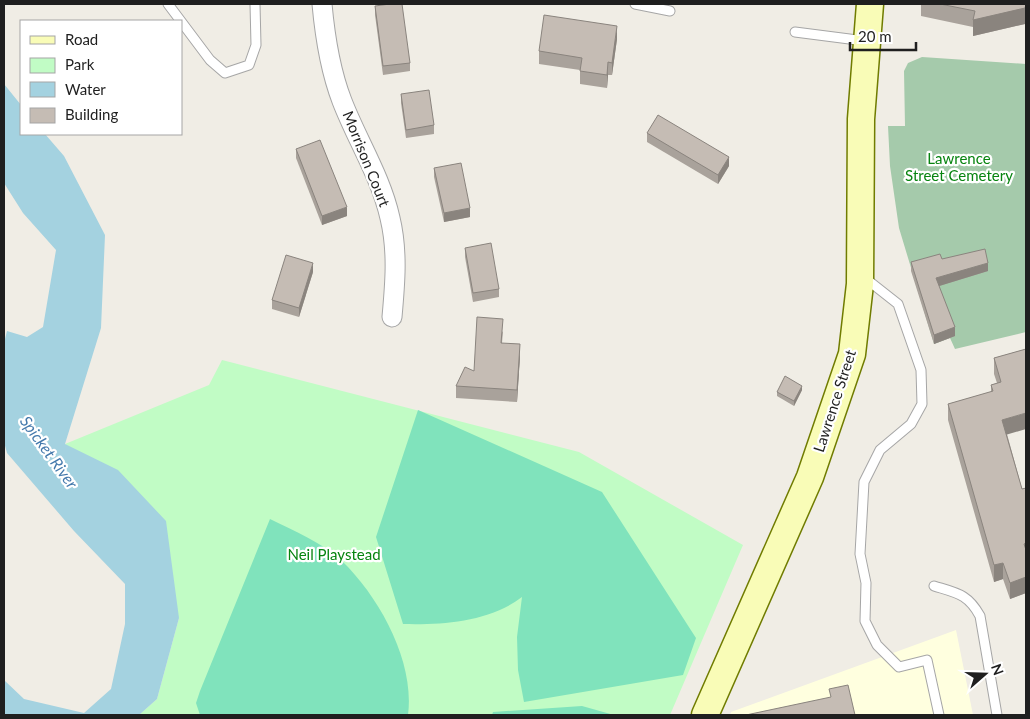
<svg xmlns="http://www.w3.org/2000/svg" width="1030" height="719" font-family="Lato,sans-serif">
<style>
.education{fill:#ffffdf}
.cemetery{fill:#a5caab}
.park{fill:#c1fcc5}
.pitch{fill:#80e3bc}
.water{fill:#a4d2e0}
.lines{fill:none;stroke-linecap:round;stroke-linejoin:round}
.lane-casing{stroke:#a6a6a6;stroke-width:11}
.street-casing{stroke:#a6a6a6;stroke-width:21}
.secondary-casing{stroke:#707c00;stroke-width:29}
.lane{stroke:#fff;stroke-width:9}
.street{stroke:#fff;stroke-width:19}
.secondary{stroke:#f9fcb7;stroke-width:26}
.wall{fill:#a9a29b}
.shaded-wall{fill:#8a847e}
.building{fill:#c5bcb4;stroke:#8a847e}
.labels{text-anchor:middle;stroke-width:4.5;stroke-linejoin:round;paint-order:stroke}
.street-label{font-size:15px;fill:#1f1f1f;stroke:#fff}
.park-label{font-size:15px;fill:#078410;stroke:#fff}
.water-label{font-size:16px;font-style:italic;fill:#4479ac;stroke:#fff}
</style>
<rect width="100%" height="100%" fill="#f0ede5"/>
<polygon class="education" points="956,630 973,715 730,715 731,712"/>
<polygon class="cemetery" points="922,57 1026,64 1026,332 955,349 950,338 934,344 899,228 890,166 888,126 905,126 904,71 908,63"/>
<polygon class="park" points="222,360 579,452 743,545 670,715 139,715 157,699 179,618 65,444 209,385"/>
<g class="pitch">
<path d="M 418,410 L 602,492 L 696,638 L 683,675 L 524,702 L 518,670 L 517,637 L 522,597 C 490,622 442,625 403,624 L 376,537 Z"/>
<path d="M 270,519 C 294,531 323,543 342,561 C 380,598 415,662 408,715 L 200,715 L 196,703 L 200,691 Z"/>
<polygon points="582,706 614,715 492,715 493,712"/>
</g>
<polygon class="water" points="4,84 21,105 21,134 45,134 64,156 105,235 101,328 65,444 118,470 166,521 179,618 157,699 139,715 4,715 4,680 24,699 84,713 111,689 125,624 125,584 74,531 7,453 4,442 4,343 7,331 27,337 43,327 56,250 23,213 4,183"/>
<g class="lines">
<g class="lane-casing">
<g id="lane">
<polyline points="168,4 210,60 225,73 249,65 256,45 255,4"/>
<polyline points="635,4 670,11"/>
<polyline points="795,32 865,41"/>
<polyline points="865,278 898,304 921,370 922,404 911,424 880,450 864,482 860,554 866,583 865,621 877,645 899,667 927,660 939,715"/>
<path d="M 934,586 C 957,593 968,594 980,616 L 997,715"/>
</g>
</g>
<g class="street-casing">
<path id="street" d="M 322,4 C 325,37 330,70 342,101 C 357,140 381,177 390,218 C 398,251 395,284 392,317"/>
</g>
<g class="secondary-casing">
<polyline id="secondary" points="705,715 810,477 852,354 860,284 861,119 870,4"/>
</g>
<use href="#lane" class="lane"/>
<use href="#street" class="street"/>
<use href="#secondary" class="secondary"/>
</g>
<g class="wall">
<polygon points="921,4 1026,4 1026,17 1025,24 973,36 973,27 921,16"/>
<polygon points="375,6 410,63 410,71 383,75 375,15"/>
<polygon points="617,39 612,75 608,75 607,88 580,84 580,70 539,64 539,51"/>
<polygon points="401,94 434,125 434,134 406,138 401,103"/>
<polygon points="647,133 729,166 718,184 647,142"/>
<polygon points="296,149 347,216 322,225 296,158"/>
<polygon points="434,168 470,217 444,222 434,177"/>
<polygon points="465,248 499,289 499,297 473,302 465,257"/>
<polygon points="911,262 988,271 939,286 955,336 934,344 911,271"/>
<polygon points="313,272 299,317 272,309 272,300"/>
<polygon points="503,331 502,343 520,356 517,402 456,398 456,386 474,371"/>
<polygon points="1026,349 1007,434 1022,489 1026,488 1026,593 1010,599 1003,579 994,582 948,420 948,404 991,392 991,385 997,383 994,374 994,358"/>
<polygon points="802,390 794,406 777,396 777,392"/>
</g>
<g class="shaded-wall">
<polygon points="1026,4 1026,17 1025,24 973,36 973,20"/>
<polygon points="617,26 617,39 612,75 612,63"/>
<polygon points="608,62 608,75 607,88 607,75"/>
<polygon points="729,157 729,166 718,184 718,175"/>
<polygon points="347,207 347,216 322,225 322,216"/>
<polygon points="470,208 470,217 444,222 444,213"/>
<polygon points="313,263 313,272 299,317 299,308"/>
<polygon points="988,263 988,271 936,287 936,278"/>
<polygon points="955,327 955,336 934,344 934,335"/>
<polygon points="520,344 520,356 517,402 517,390"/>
<polygon points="802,386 802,390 794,406 794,401"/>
<polygon points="1026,413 1026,429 1002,436 1002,420"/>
<polygon points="1003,563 1003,579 994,582 994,565"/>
<polygon points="1026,577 1026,593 1010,599 1010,583"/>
</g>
<g class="building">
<polygon points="390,4 402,4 410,63 383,66 375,6"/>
<polygon points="940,4 1026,4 1025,8 973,20 975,11"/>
<polygon points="544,15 617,26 612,63 608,62 607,75 580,71 582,58 539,51"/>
<polygon points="429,90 434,125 406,130 401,94"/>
<polygon points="658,115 729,157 718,175 647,133"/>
<polygon points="320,140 347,207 322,216 296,149"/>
<polygon points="461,163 470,208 444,213 434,168"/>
<polygon points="491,243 499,289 473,293 465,248"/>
<polygon points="985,249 988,263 936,278 955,327 934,335 911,262 940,254 942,259"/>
<polygon points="286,255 313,263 299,308 272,300"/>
<polygon points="477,317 503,319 501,343 520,344 517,390 456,386 465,367 474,371"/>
<polygon points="1026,349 1026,413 1002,420 1022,489 1026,488 1026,543 1024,544 1026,550 1026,577 1010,583 1003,563 994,565 948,404 993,391 991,385 1001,382 994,358"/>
<polygon points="785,376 802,386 794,401 777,392"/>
<polygon points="848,685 855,715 746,715 831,697 829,689"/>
</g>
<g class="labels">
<g class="street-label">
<text transform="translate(366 159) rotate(68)" y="5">Morrison Court</text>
<text transform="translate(835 401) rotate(-72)" y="5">Lawrence Street</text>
</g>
<g class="park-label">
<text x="959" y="164">Lawrence<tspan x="959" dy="17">Street Cemetery</tspan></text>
<text x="334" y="560">Neil Playstead</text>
</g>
<g class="water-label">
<text transform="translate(49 452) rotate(54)" y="6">Spicket River</text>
</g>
</g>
<rect width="1030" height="719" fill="none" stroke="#1f1f1f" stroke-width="10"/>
<rect x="20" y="20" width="162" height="115" fill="#ffffff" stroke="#a5a5a5"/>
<rect x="30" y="36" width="25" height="8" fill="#f9fcb7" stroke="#a5a5a5"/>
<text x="65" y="45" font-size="15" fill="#1f1f1f">Road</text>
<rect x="30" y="58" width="25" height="15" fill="#c1fcc5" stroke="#a5a5a5"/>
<text x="65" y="70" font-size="15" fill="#1f1f1f">Park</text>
<rect x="30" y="82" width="25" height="15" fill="#a4d2e0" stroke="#a5a5a5"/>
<text x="65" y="95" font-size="15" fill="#1f1f1f">Water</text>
<rect x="30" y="108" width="25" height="15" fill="#c5bcb4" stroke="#a5a5a5"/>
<text x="65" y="120" font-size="15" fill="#1f1f1f">Building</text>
<g transform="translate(985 674) rotate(70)" stroke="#ffffff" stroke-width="4" paint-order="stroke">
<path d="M0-4L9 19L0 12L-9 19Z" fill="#1f1f1f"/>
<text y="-8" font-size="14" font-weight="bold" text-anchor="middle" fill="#1f1f1f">N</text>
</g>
<path d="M850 42v8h66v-8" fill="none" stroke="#1f1f1f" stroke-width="2.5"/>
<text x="858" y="42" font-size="15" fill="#1f1f1f" stroke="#ffffff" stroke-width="4" paint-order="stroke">20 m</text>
</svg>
